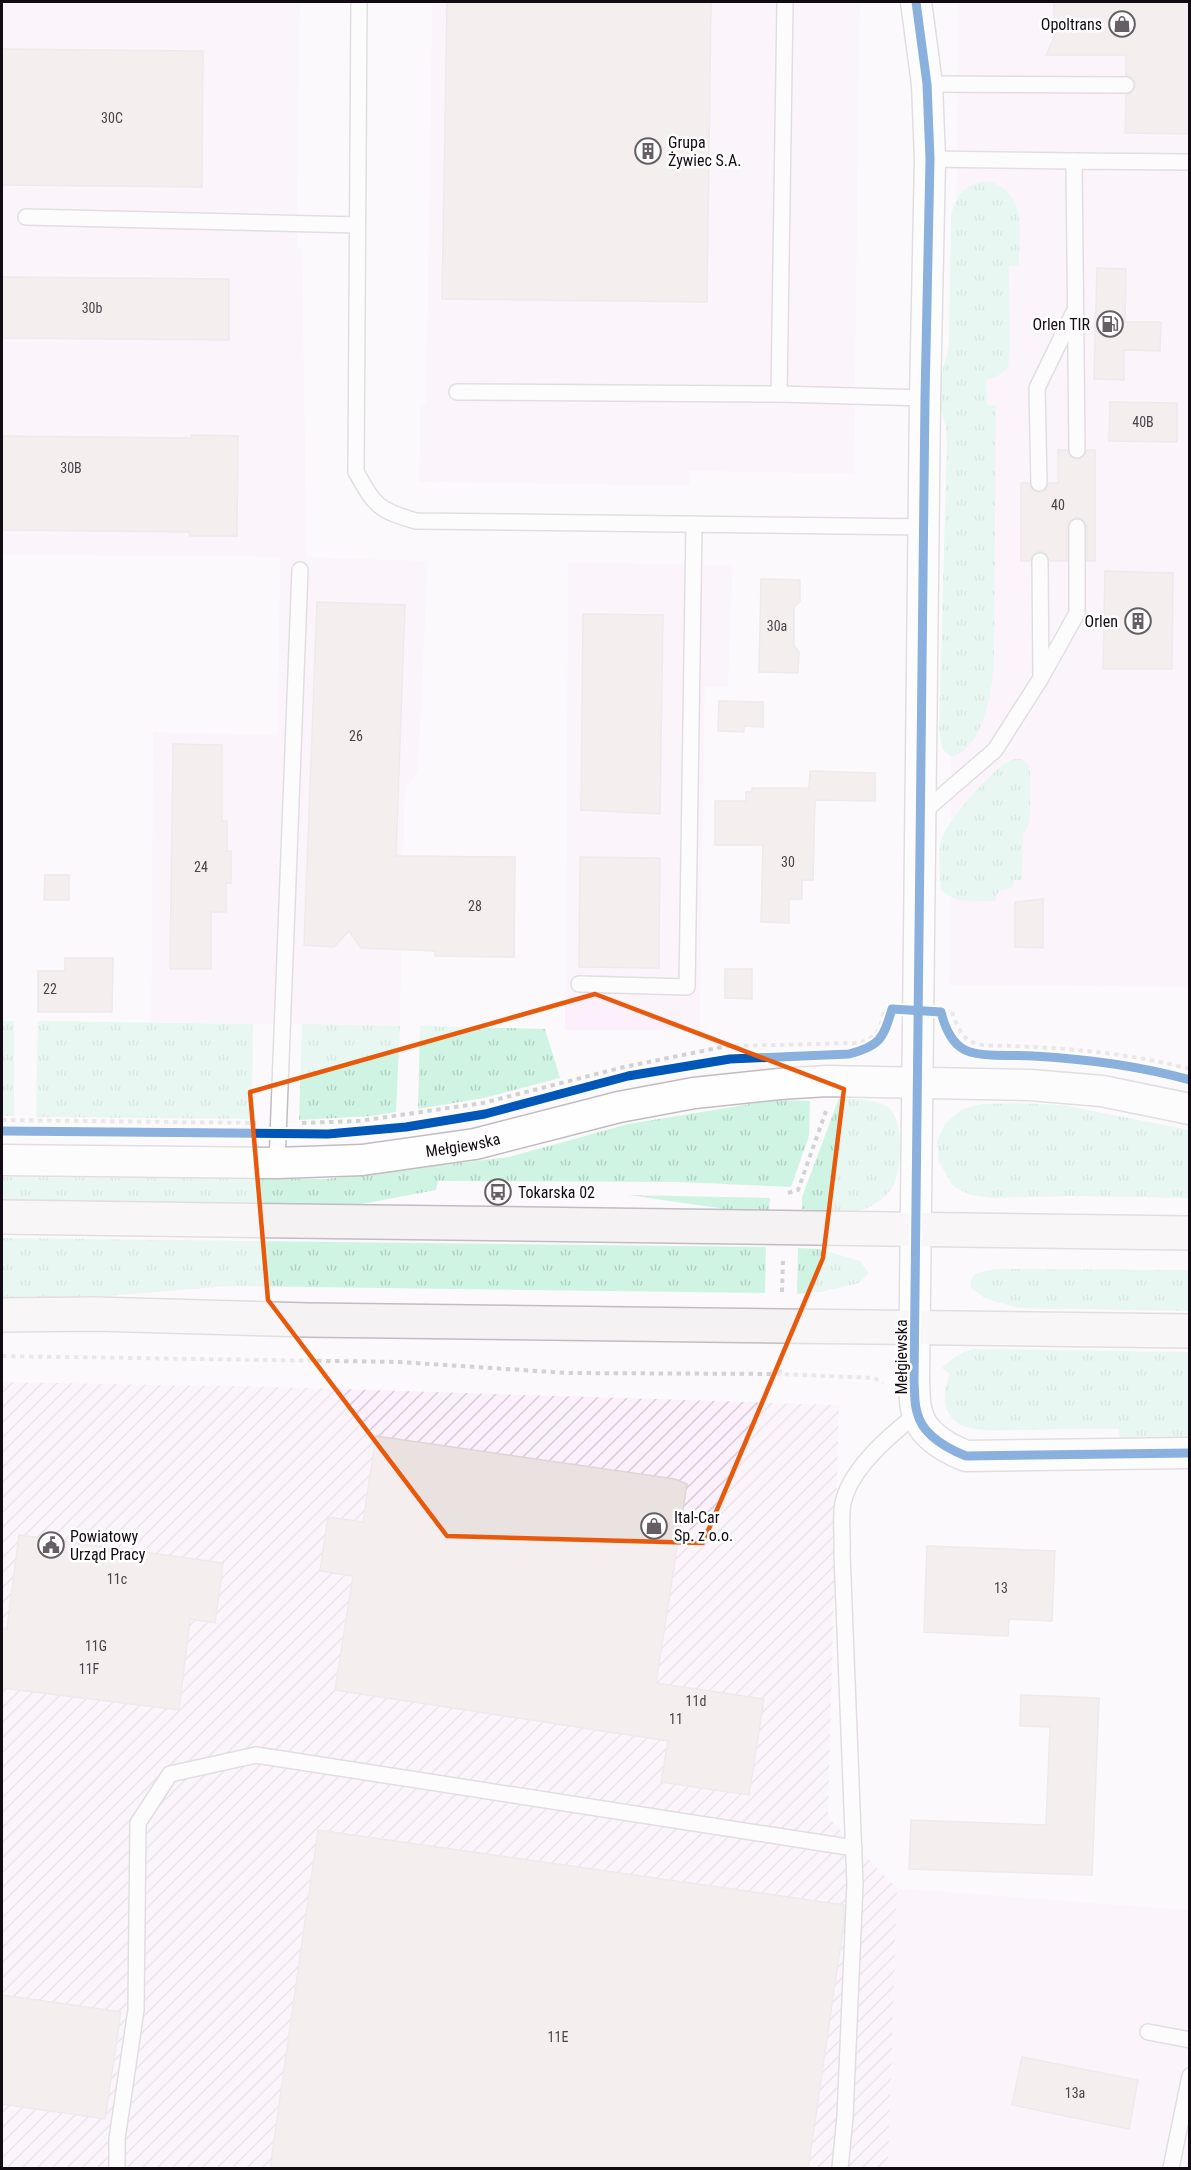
<svg xmlns="http://www.w3.org/2000/svg" width="1191" height="2170" font-family="'Roboto Condensed',sans-serif">
<style>
.built{fill:#fbf0fb}
.industrial{fill:url(#industrial-furrows)}
.grass{fill:url(#grass-tufts)}
.building{fill:#eae1e1;stroke:#ded6d6;stroke-width:1.5}
.lines{fill:none;stroke-linecap:round;stroke-linejoin:round}
.lane-casing{stroke:#c2bcc2;stroke-width:18}
.street-casing{stroke:#c2bcc2;stroke-width:33}
.secondary-casing{stroke:#c2bcc2;stroke-width:36}
.path{stroke:#d3d2d3;stroke-width:4;stroke-dasharray:4.5 4.5;stroke-linecap:butt}
.lane{stroke:#fffeff;stroke-width:15}
.street{stroke:#fffeff;stroke-width:30}
.secondary{stroke:#f5f2f4;stroke-width:33}
.cycleway-casing{stroke:#fff;stroke-width:13}
.cycleway{stroke:#0057b8;stroke-width:9}
.marked{fill:none;stroke:#e8590c;stroke-width:4.5;stroke-linejoin:round}
.labels{text-anchor:middle;stroke-width:5;stroke-linejoin:round;paint-order:stroke}
.number-label{font-size:14px;fill:#4b434a}
.poi-label{font-size:16px;fill:#130b14;stroke:#fff;text-anchor:start}
.street-label{font-size:16px;fill:#130b14;stroke:#fff}
</style>
<defs>
<pattern id="industrial-furrows" width="10" height="10" patternUnits="userSpaceOnUse" patternTransform="scale(1.5)"><rect width="10" height="10" fill="#fbf0fb"/><path d="M-1 1l2-2M0 10L10 0M9 11l2-2" fill="none" stroke="#d6ccd6"/></pattern>
<pattern id="grass-tufts" width="24" height="20" patternUnits="userSpaceOnUse" patternTransform="scale(1.5)"><rect width="24" height="20" fill="#d0f4e4"/><path d="M3 7l-1-3M5 7V3M7 7l1-3M15 17l-1-3M17 17v-4M19 17l1-3" fill="none" stroke="#b2d0c3"/></pattern>
</defs>
<rect width="100%" height="100%" fill="#fcf9fc"/>
<g class="built">
<polygon points="2,2 300,2 297,247 302,248 307,557 428,561 418,773 405,787 400,1026 151,1022 153,732 277,735 280,557 2,555"/>
<polygon points="432,2 860,2 854,474 690,471 690,486 419,482 420,405 426,405"/>
<polygon points="958,2 1189,2 1189,987 949,985"/>
<polygon points="568,562 733,565 728,687 705,687 700,1030 565,1030"/>
<polygon points="897,1888 1189,1910 1189,2168 888,2168"/>
</g>
<polygon class="industrial" points="2,1382 277,1387 839,1405 828,1817 897,1888 888,2168 2,2168"/>
<g class="grass">
<path d="M 989,181 C 1028,194 1019,231 1019,266 L 1009,266 L 1010,352 L 1008,368 L 995,378 L 986,379 L 987,405 L 996,405 L 994,665 C 991,694 984,747 952,757 L 942,749 L 939,726 L 947,445 L 946,427 L 939,405 L 939,385 L 949,346 L 951,216 C 956,194 965,183 989,181 Z"/>
<path d="M 1014,759 L 1022,759 L 1028,764 L 1030,772 L 1030,814 L 1029,824 L 1023,835 L 1022,880 L 1014,880 L 1013,888 L 1000,890 L 996,896 L 996,901 C 976,901 957,905 941,890 C 940,874 937,854 942,838 C 947,821 997,763 1014,759 Z"/>
<rect x="2" y="1021" width="12" height="95"/>
<polygon points="38,1021 253,1024 252,1119 36,1117"/>
<polygon points="302,1024 400,1026 396,1112 371,1116 299,1120"/>
<polygon points="420,1026 545,1029 560,1078 484,1098 418,1109"/>
<path d="M 839,1098 C 852,1099 878,1099 889,1108 C 905,1122 902,1172 892,1188 C 885,1198 874,1206 862,1210 C 849,1214 817,1210 802,1209 L 802,1197 Z"/>
<polygon points="775,1100 810,1101 809,1136 791,1187 678,1182 438,1181 436,1190 351,1206 2,1201 2,1177 326,1179 509,1157 628,1124"/>
<polygon points="1014,1103 1062,1105 1189,1130 1189,1198 1070,1196 994,1198 970,1195 953,1186 939,1162 937,1141 945,1124 962,1109 982,1104"/>
<polygon points="628,1195 770,1198 769,1211 725,1209"/>
<polygon points="2,1238 766,1247 765,1293 230,1286 97,1297 2,1297"/>
<polygon points="798,1248 820,1249 860,1261 869,1273 859,1283 821,1292 797,1294"/>
<path d="M 997,1269 L 1189,1270 L 1189,1311 L 1018,1308 L 987,1299 L 971,1288 C 967,1272 985,1271 997,1269 Z"/>
<path d="M 973,1349 L 1189,1352 L 1189,1438 L 1120,1440 L 1119,1429 C 1087,1429 1055,1429 1023,1430 C 1005,1430 979,1432 963,1426 C 942,1417 941,1391 950,1374 L 942,1368 C 952,1358 960,1353 973,1349 Z"/>
</g>
<g class="building">
<polygon points="447,2 711,2 707,302 442,299"/>
<polygon points="1054,2 1190,2 1190,134 1125,133 1126,95 1131,93 1136,86 1134,80 1126,75 1126,55 1046,55 1054,38"/>
<polygon points="2,49 203,51 202,187 2,185"/>
<polygon points="1097,268 1126,269 1125,322 1161,322 1160,351 1124,350 1124,380 1094,379"/>
<polygon points="2,277 229,279 229,340 2,338"/>
<polygon points="1110,402 1177,403 1177,442 1109,441"/>
<polygon points="191,435 238,436 237,536 190,536 189,532 2,530 2,436 191,438"/>
<polygon points="1058,450 1067,450 1069,455 1077,460 1082,458 1087,450 1095,450 1095,561 1087,561 1087,526 1082,519 1076,517 1069,522 1067,526 1067,561 1050,561 1045,553 1039,551 1032,556 1030,561 1021,561 1021,483 1029,483 1031,489 1039,493 1045,491 1049,483 1058,483"/>
<polygon points="1105,571 1173,573 1172,669 1103,669"/>
<polygon points="761,579 800,580 800,601 794,607 794,646 799,652 798,673 759,672"/>
<polygon points="317,602 405,605 396,856 515,857 514,957 435,956 435,951 361,948 349,931 334,947 304,945"/>
<polygon points="583,614 663,615 660,814 581,810"/>
<polygon points="719,701 763,702 763,727 744,726 744,732 718,731"/>
<polygon points="173,744 222,745 222,821 227,821 227,851 231,851 231,883 226,883 226,912 211,912 211,969 170,969"/>
<polygon points="810,771 875,773 875,801 815,800 813,880 802,880 802,899 789,899 789,923 761,922 763,845 715,845 715,801 746,801 746,792 752,792 752,788 809,788"/>
<polygon points="580,857 660,858 659,968 579,967"/>
<polygon points="45,875 69,875 69,900 44,900"/>
<polygon points="1043,899 1043,948 1015,947 1015,902"/>
<polygon points="65,958 113,958 112,1012 38,1012 38,971 65,971"/>
<polygon points="725,969 752,969 752,999 725,998"/>
<polygon points="376,1436 675,1479 687,1484 656,1683 764,1699 749,1795 661,1782 668,1741 335,1690 353,1576 320,1571 328,1517 363,1522"/>
<polygon points="19,1535 223,1563 215,1623 190,1619 179,1710 2,1688 2,1628 7,1629"/>
<polygon points="927,1546 1055,1551 1052,1621 1009,1619 1008,1636 924,1632"/>
<polygon points="1021,1695 1099,1698 1092,1875 909,1869 911,1820 1046,1825 1050,1727 1020,1726"/>
<polygon points="318,1830 844,1905 844,1922 808,2169 270,2169"/>
<polygon points="2,1995 121,2012 105,2119 2,2104"/>
<polygon points="1022,2057 1138,2080 1129,2129 1012,2105"/>
</g>
<g class="lines">
<g class="lane-casing">
<g id="lane">
<path d="M 359,2 L 356,472 C 375,505 377,510 416,521 L 925,527"/>
<polyline points="927,84 1126,85"/>
<polyline points="930,159 1074,161"/>
<polyline points="26,217 357,225"/>
<polyline points="457,392 779,394 925,398"/>
<polyline points="779,394 785,2"/>
<polyline points="1077,450 1074,161 1190,162"/>
<polyline points="1039,483 1037,388 1074,312"/>
<polyline points="1042,676 1077,613 1077,527"/>
<polyline points="921,814 995,750 1041,678 1040,561"/>
<polyline points="579,984 687,987 694,524"/>
<polyline points="277,1163 300,570"/>
<polyline points="1148,2032 1190,2040"/>
<polyline points="117,2168 117,2139 136,2010 138,1823 170,1774 256,1755 854,1848"/>
<path d="M 840,2168 L 845,2117 L 855,1884 L 842,1554 C 843,1538 840,1519 843,1503 C 850,1469 891,1434 917,1414"/>
<polyline points="1171,2168 1190,2076"/>
</g>
</g>
<g class="street-casing">
<g id="street">
<path d="M 916,2 L 927,84 L 930,159 L 925,398 L 914,1383 C 915,1392 914,1403 917,1412 C 922,1435 946,1448 966,1456 L 1190,1453"/>
<path id="s1" d="M 2,1160 L 277,1163 L 362,1160 L 475,1144 L 619,1107 L 694,1093 L 779,1084 L 827,1081 L 1030,1085 L 1102,1091 L 1190,1109"/>
</g>
</g>
<g class="secondary-casing">
<g id="secondary">
<polyline points="2,1217 1190,1233"/>
<polyline points="2,1315 95,1314 308,1320 1190,1331"/>
</g>
</g>
<g class="path">
<path d="M 952,1012 C 955,1021 960,1033 967,1039 C 978,1048 999,1045 1012,1046 C 1071,1048 1133,1054 1190,1069"/>
<polyline points="2,1120 256,1123"/>
<path d="M 302,1123 L 359,1121 L 483,1103 L 624,1067 L 727,1046 L 859,1043 C 878,1037 881,1029 884,1010"/>
<polyline points="788,1193 798,1190 826,1111"/>
<polyline points="782,1292 783,1261"/>
<polyline points="2,1356 399,1362 568,1373 780,1374 874,1378 883,1383"/>
<polyline points="780,1374 780,1360"/>
</g>
<use href="#lane" class="lane"/>
<use href="#street" class="street"/>
<use href="#secondary" class="secondary"/>
<g class="cycleway-casing">
<g id="cycleway">
<path d="M 916,2 L 927,84 L 930,159 L 925,398 L 914,1383 C 915,1392 914,1403 917,1412 C 922,1435 946,1448 966,1456 L 1190,1453"/>
<path d="M 2,1131 L 328,1134 L 406,1127 L 485,1114 L 628,1076 L 730,1059 L 849,1054 C 880,1046 883,1039 892,1009 L 941,1012 C 945,1028 953,1047 970,1052 C 990,1058 1014,1054 1034,1056 C 1086,1059 1140,1066 1190,1080"/>
</g>
</g>
<use href="#cycleway" class="cycleway"/>
</g>
<path d="M0 0H1191V2170H0ZM 595,994 L 844,1089 L 823,1258 L 703,1543 L 447,1536 L 268,1300 L 250,1092 Z" fill="#fcf9fc" fill-opacity=".55" fill-rule="evenodd"/>
<path class="marked" d="M 595,994 L 844,1089 L 823,1258 L 703,1543 L 447,1536 L 268,1300 L 250,1092 Z"/>
<defs>
<g id="shop-ring" transform="scale(1.35)"><circle r="9.5" fill="#fff" stroke="#655e65" stroke-width="1.5"/><path d="M-5-2.5h2.3a2.7 3.5 0 0 1 5.4 0H5L5.5 6h-11ZM-1.5-2.5h3a1.5 2.3 0 0 0-3 0Z" fill="#655e65"/></g>
<g id="building-ring" transform="scale(1.35)"><circle r="9.5" fill="#fff" stroke="#655e65" stroke-width="1.5"/><path d="M-4-6H4V6H1V3H-1V6H-4ZM-2.5-4.3h1.7v1.8h-1.7ZM.8-4.3h1.7v1.8H.8ZM-2.5-1h1.7V.8h-1.7ZM.8-1h1.7V.8H.8Z" fill="#655e65"/></g>
<g id="fuel-ring" transform="scale(1.35)"><circle r="9.5" fill="#fff" stroke="#655e65" stroke-width="1.5"/><path d="M-5.5-6h7V0h2V4h1.3V-2.5L3-4.5l.8-.8L6-3V5H2.5V1h-1V6h-7ZM-4.2-4.7v3.2H.2V-4.7Z" fill="#655e65"/></g>
<g id="bus-ring" transform="scale(1.35)"><circle r="9.5" fill="#fff" stroke="#655e65" stroke-width="1.5"/><path d="M-5-6H5V4H4V6H2V4H-2V6H-4V4H-5ZM-3.5-4V0h7V-4ZM-3.5 1.2v1.5H-2V1.2ZM2 1.2v1.5H3.5V1.2Z" fill="#655e65"/></g>
<g id="civic-ring" transform="scale(1.35)"><circle r="9.5" fill="#fff" stroke="#655e65" stroke-width="1.5"/><path d="M-.6-6.5H3V-4.5H.6V-3L4-1V1h2V6H-6V1h2V-1L-.6-3ZM-1.2 2.5V6h2.4V2.5Z" fill="#655e65"/></g>
</defs>
<g fill-rule="evenodd">
<use href="#shop-ring" x="1122" y="24"/>
<use href="#building-ring" x="648" y="151"/>
<use href="#fuel-ring" x="1110" y="324"/>
<use href="#building-ring" x="1138" y="621"/>
<use href="#bus-ring" x="498" y="1192"/>
<use href="#shop-ring" x="654" y="1526"/>
<use href="#civic-ring" x="51" y="1545"/>
</g>
<g class="labels">
<g class="number-label">
<text x="112" y="123">30C</text>
<text x="92" y="313">30b</text>
<text x="1143" y="427">40B</text>
<text x="71" y="473">30B</text>
<text x="1058" y="510">40</text>
<text x="777" y="631">30a</text>
<text x="356" y="741">26</text>
<text x="788" y="867">30</text>
<text x="201" y="872">24</text>
<text x="475" y="911">28</text>
<text x="50" y="994">22</text>
<text x="117" y="1584">11c</text>
<text x="1001" y="1593">13</text>
<text x="96" y="1651">11G</text>
<text x="89" y="1674">11F</text>
<text x="696" y="1706">11d</text>
<text x="676" y="1724">11</text>
<text x="558" y="2042">11E</text>
<text x="1075" y="2098">13a</text>
</g>
<g class="poi-label">
<text x="1102" y="30" text-anchor="end">Opoltrans</text>
<text x="668" y="148">Grupa<tspan x="668" dy="18">Żywiec S.A.</tspan></text>
<text x="1090" y="330" text-anchor="end">Orlen TIR</text>
<text x="1118" y="627" text-anchor="end">Orlen</text>
<text x="518" y="1198">Tokarska 02</text>
<text x="674" y="1523">Ital-Car<tspan x="674" dy="18">Sp. z o.o.</tspan></text>
<text x="70" y="1542">Powiatowy<tspan x="70" dy="18">Urząd Pracy</tspan></text>
</g>
<g class="street-label">
<text dy="6" stroke="none"><textPath href="#s1" startOffset="462">Mełgiewska</textPath></text>
<text transform="translate(901 1357) rotate(-90)" y="6">Mełgiewska</text>
</g>
</g>
<rect width="1191" height="2170" fill="none" stroke="#130b14" stroke-width="6"/>
</svg>
